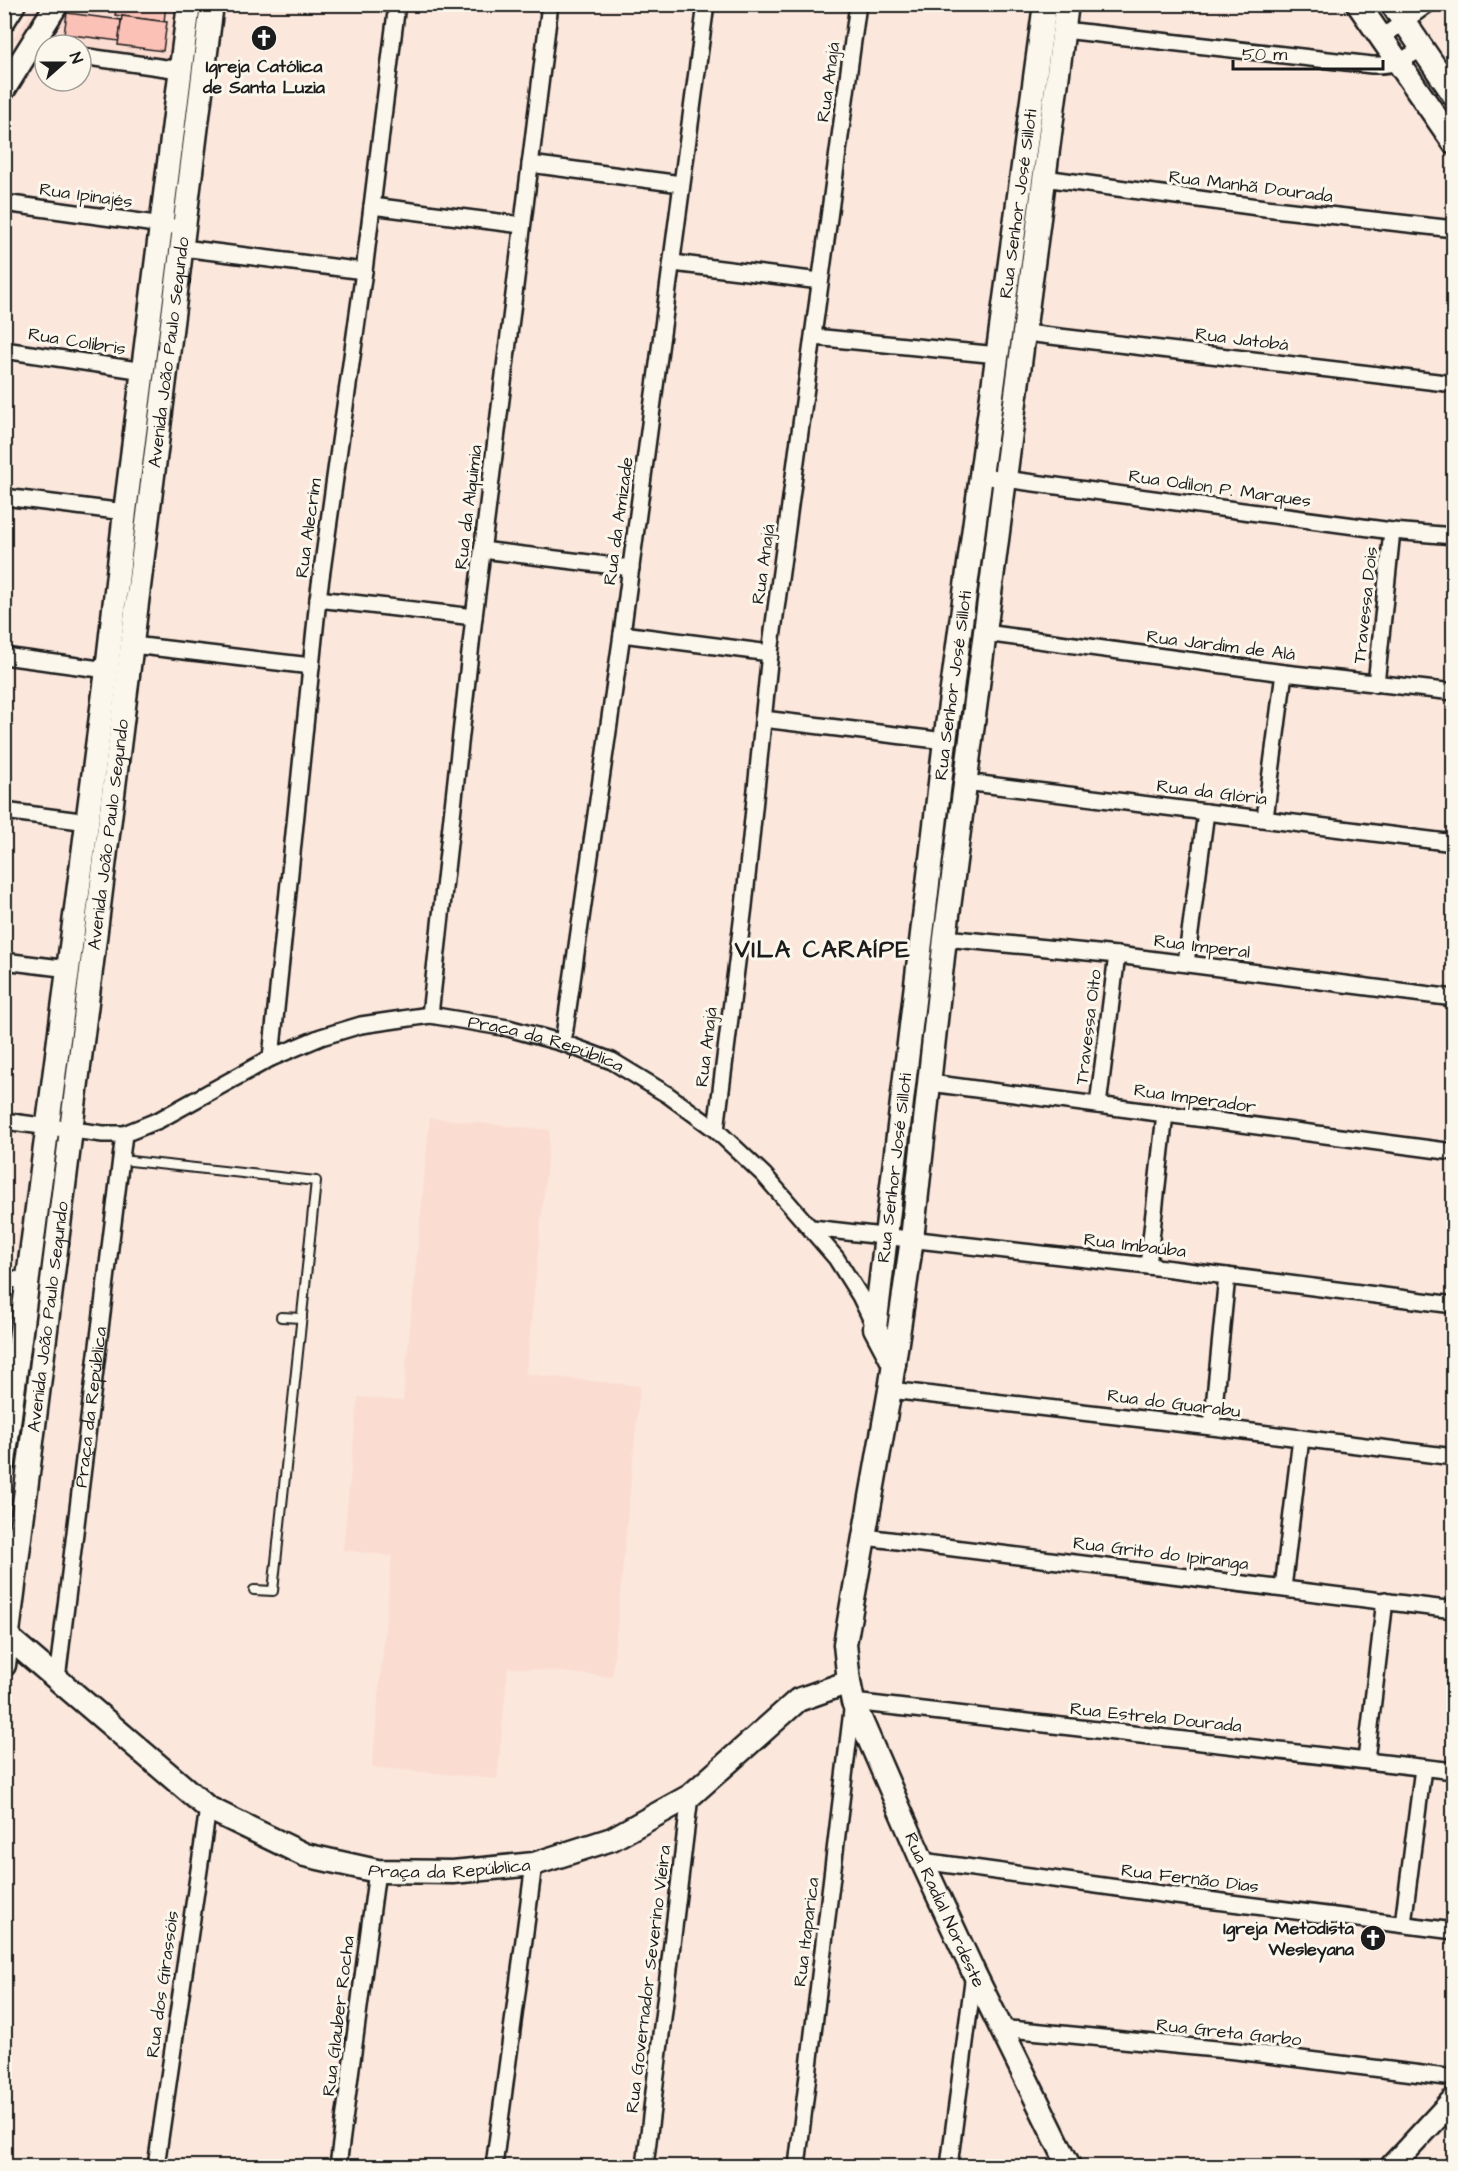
<svg xmlns="http://www.w3.org/2000/svg" width="1458" height="2171" font-family="'Architects Daughter',sans-serif">
<style>
.built{fill:#fbdcd1}
.building{fill:#fcc1b6;stroke:#1c1c1c;stroke-width:1.5}
.lines{fill:none;stroke-linecap:round;stroke-linejoin:round}
.lane-casing{stroke:#1c1c1c;stroke-width:12}
.street-casing{stroke:#1c1c1c;stroke-width:20}
.secondary-casing{stroke:#1c1c1c;stroke-width:27}
.lane{stroke:#fbf7ec;stroke-width:8}
.street{stroke:#fbf7ec;stroke-width:15}
.secondary{stroke:#fbf7ec;stroke-width:22}
.labels{text-anchor:middle;stroke-width:6;stroke-linejoin:round;paint-order:stroke}
.poi-label{font-size:18px;font-weight:bold;fill:#1c1c1c;stroke:#fbf7ec}
.street-label{font-size:18px;fill:#1c1c1c;stroke:#fbf7ec}
.district-label{font-size:24px;font-weight:bold;letter-spacing:1.5px;fill:#1c1c1c;stroke:#fbf7ec}
</style>
<rect width="100%" height="100%" fill="#fbe7dc"/>
<filter id="ink" filterUnits="userSpaceOnUse"><feTurbulence type="fractalNoise" baseFrequency=".0167" numOctaves="2"/><feDisplacementMap in="SourceGraphic" scale="12" xChannelSelector="R" yChannelSelector="G"/><feConvolveMatrix kernelMatrix="1 2 1 2 8 2 1 2 1" color-interpolation-filters="sRGB"/></filter>
<g filter="url(#ink)">
<g class="built">
<polygon points="36,5 188,5 182,67 81,50 81,45 49,45 13,39"/>
<polygon points="430,1118 550,1130 526,1374 640,1386 612,1677 508,1667 497,1779 372,1767 392,1556 343,1550 358,1397 403,1401"/>
</g>
<g class="building">
<polygon points="117,4 166,4 164,22 115,15"/>
<polygon points="67,13 121,20 119,41 64,34"/>
<polygon points="122,16 167,22 163,51 118,45"/>
</g>
<g class="lines">
<g class="lane-casing">
<g id="lane">
<polyline points="121,1160 316,1181 273,1591 254,1590"/>
<polyline points="281,1317 302,1318"/>
</g>
</g>
<g class="street-casing">
<g id="street">
<path d="M 1064,30 L 1372,65 C 1394,66 1403,60 1421,49"/>
<polyline points="1381,38 1428,4"/>
<polyline points="30,49 45,51"/>
<polyline points="81,56 180,70"/>
<polyline points="530,164 681,184"/>
<polyline points="1044,178 1265,208 1454,229"/>
<polyline points="4,203 170,226"/>
<polyline points="372,206 522,225"/>
<polyline points="183,248 364,271"/>
<polyline points="673,263 820,281"/>
<polyline points="1026,333 1454,384"/>
<polyline points="814,337 998,355"/>
<polyline points="4,350 144,371"/>
<polyline points="982,476 1392,531 1454,536"/>
<polyline points="4,497 125,512"/>
<polyline points="482,550 631,568"/>
<polyline points="318,599 474,617"/>
<polyline points="985,633 1284,673 1454,692"/>
<polyline points="622,634 770,653"/>
<polyline points="133,645 311,666"/>
<polyline points="4,656 107,670"/>
<polyline points="1376,684 1392,531"/>
<polyline points="763,719 945,741"/>
<polyline points="965,782 1454,843"/>
<polyline points="4,811 88,822"/>
<polyline points="1265,818 1284,673"/>
<polyline points="945,938 1117,955 1454,998"/>
<polyline points="4,961 69,969"/>
<polyline points="1186,963 1206,812"/>
<polyline points="430,1015 474,617 550,4"/>
<polyline points="563,1043 622,634 706,4"/>
<polyline points="271,1058 318,599 364,271 397,4"/>
<polyline points="930,1083 1454,1152"/>
<polyline points="1098,1105 1117,955"/>
<path id="s1" d="M 4,1121 L 103,1134 L 124,1134 L 159,1120 L 271,1058 L 321,1037 L 361,1025 L 430,1015 L 508,1028 L 563,1043 L 612,1061 L 668,1095 L 716,1130 L 764,1175 L 836,1258 L 860,1296 L 875,1327"/>
<polyline points="716,1130 744,906 770,653 858,4"/>
<polyline points="812,1228 1148,1266 1454,1305"/>
<polyline points="1148,1266 1165,1114"/>
<polyline points="4,1278 27,1281"/>
<polyline points="890,1390 1212,1427 1454,1457"/>
<polyline points="1212,1427 1227,1276"/>
<polyline points="865,1537 1454,1610"/>
<polyline points="1283,1588 1301,1438"/>
<path id="s2" d="M 57,1679 L 124,1134"/>
<polyline points="1366,1760 1385,1600"/>
<polyline points="922,1861 1176,1896 1454,1931"/>
<polyline points="1403,1924 1423,1768"/>
<polyline points="1000,2028 1236,2051 1454,2078"/>
<polyline points="156,2166 208,1808"/>
<polyline points="338,2166 377,1871"/>
<polyline points="494,2166 534,1864"/>
<polyline points="645,2166 690,1796"/>
<polyline points="797,2166 853,1702 1454,1771"/>
<polyline points="949,2166 974,1973"/>
</g>
</g>
<g class="secondary-casing">
<g id="secondary">
<path id="s3" d="M 1067,4 L 945,938 L 912,1239 L 890,1390 L 845,1644 L 849,1682 L 853,1702 L 922,1861 L 974,1973 L 1069,2166"/>
<polyline points="1358,4 1454,143"/>
<polyline points="1392,4 1454,95"/>
<polyline points="4,20 14,4"/>
<polyline points="4,89 57,4"/>
<path id="s4" d="M 894,1364 L 875,1328 L 945,741 L 1045,4"/>
<polyline points="4,1462 107,670 125,512 189,4"/>
<path id="s5" d="M 9,1638 L 208,1808 L 305,1855 L 377,1871 L 453,1872 L 534,1864 L 612,1839 L 690,1796 L 798,1700 L 849,1682"/>
<path id="s6" d="M 4,1665 L 212,4"/>
<polyline points="1392,2166 1454,2099"/>
</g>
</g>
<use href="#lane" class="lane"/>
<use href="#street" class="street"/>
<use href="#secondary" class="secondary"/>
</g>
</g>
<defs>
<g id="church-disc" transform="scale(1.35)"><circle r="9.5" fill="#1c1c1c" stroke="#fbf7ec"/><path d="M-1.2-6h2.4v3.5h3.3v2.4h-3.3V6h-2.4V-.1h-3.3v-2.4h3.3Z" fill="#fff"/></g>
</defs>
<g fill-rule="evenodd">
<use href="#church-disc" x="264" y="38"/>
<use href="#church-disc" x="1373" y="1938"/>
</g>
<g class="labels">
<g class="poi-label">
<text x="264" y="72">Igreja Católica<tspan x="264" dy="21">de Santa Luzia</tspan></text>
<text x="1354" y="1934" text-anchor="end">Igreja Metodista<tspan x="1354" dy="21">Wesleyana</tspan></text>
</g>
<g class="street-label">
<text transform="translate(828 82) rotate(-82)" y="6">Rua Anajá</text>
<text transform="translate(1251 186) rotate(7)" y="6">Rua Manhã Dourada</text>
<text transform="translate(86 195) rotate(8)" y="6">Rua Ipinajés</text>
<text dy="6" stroke="none"><textPath href="#s4" startOffset="1174">Rua Senhor José Silloti</textPath></text>
<text transform="translate(1242 339) rotate(7)" y="6">Rua Jatobá</text>
<text transform="translate(77 341) rotate(9)" y="6">Rua Colibris</text>
<text dy="6" stroke="none"><textPath href="#s6" startOffset="1323">Avenida João Paulo Segundo</textPath></text>
<text transform="translate(1220 488) rotate(8)" y="6">Rua Odilon P. Marques</text>
<text transform="translate(468 507) rotate(-83)" y="6">Rua da Alquimia</text>
<text transform="translate(618 521) rotate(-82)" y="6">Rua da Amizade</text>
<text transform="translate(308 528) rotate(-82)" y="6">Rua Alecrim</text>
<text transform="translate(763 564) rotate(-82)" y="6">Rua Anajá</text>
<text transform="translate(1365 605) rotate(-84)" y="6">Travessa Dois</text>
<text transform="translate(1221 645) rotate(7)" y="6">Rua Jardim de Alá</text>
<text dy="6" stroke="none"><textPath href="#s4" startOffset="688">Rua Senhor José Silloti</textPath></text>
<text transform="translate(1212 792) rotate(7)" y="6">Rua da Glória</text>
<text dy="6" stroke="none"><textPath href="#s6" startOffset="837">Avenida João Paulo Segundo</textPath></text>
<text transform="translate(1202 946) rotate(7)" y="6">Rua Imperal</text>
<text transform="translate(1088 1027) rotate(-83)" y="6">Travessa Oito</text>
<text dy="6" stroke="none"><textPath href="#s1" startOffset="572">Praça da República</textPath></text>
<text transform="translate(706 1047) rotate(-83)" y="6">Rua Anajá</text>
<text transform="translate(1195 1098) rotate(8)" y="6">Rua Imperador</text>
<text dy="6" stroke="none"><textPath href="#s4" startOffset="202">Rua Senhor José Silloti</textPath></text>
<text transform="translate(1135 1245) rotate(7)" y="6">Rua Imbaúba</text>
<text dy="6" stroke="none"><textPath href="#s6" startOffset="351">Avenida João Paulo Segundo</textPath></text>
<text transform="translate(1174 1403) rotate(7)" y="6">Rua do Guarabu</text>
<text dy="6" stroke="none"><textPath href="#s2" startOffset="274">Praça da República</textPath></text>
<text transform="translate(1161 1553) rotate(7)" y="6">Rua Grito do Ipiranga</text>
<text transform="translate(1156 1717) rotate(6)" y="6">Rua Estrela Dourada</text>
<text dy="6" stroke="none"><textPath href="#s5" startOffset="516">Praça da República</textPath></text>
<text transform="translate(1190 1878) rotate(7)" y="6">Rua Fernão Dias</text>
<text dy="6" stroke="none"><textPath href="#s3" startOffset="1941">Rua Radial Nordeste</textPath></text>
<text transform="translate(806 1932) rotate(-83)" y="6">Rua Itaparica</text>
<text transform="translate(648 1979) rotate(-83)" y="6">Rua Governador Severino Vieira</text>
<text transform="translate(162 1984) rotate(-82)" y="6">Rua dos Girassóis</text>
<text transform="translate(338 2016) rotate(-83)" y="6">Rua Glauber Rocha</text>
<text transform="translate(1229 2032) rotate(6)" y="6">Rua Greta Garbo</text>
</g>
<g class="district-label">
<text x="823" y="957">VILA CARAÍPE</text>
</g>
</g>
<rect width="1458" height="2171" fill="none" stroke="#fbf7ec" stroke-width="24"/>
<rect x="12" y="12" width="1434" height="2147" fill="none" stroke="#1c1c1c" stroke-width="2" filter="url(#ink)"/>
<g transform="translate(63 63) rotate(69)"><circle r="28" fill="#fbf7ec" stroke="#a29f99" stroke-width="1.5"/>
<path d="M0-4.5L10 22L0 15L-10 22Z" fill="#1c1c1c"/>
<text y="-9" font-size="16" font-weight="bold" text-anchor="middle" fill="#1c1c1c">N</text>
</g>
<path d="M1233 60v9h150v-9" fill="none" stroke="#1c1c1c" stroke-width="3"/>
<text x="1242" y="60" font-size="18" fill="#1c1c1c" stroke="#fbf7ec" stroke-width="4.5" paint-order="stroke">50 m</text>
</svg>
